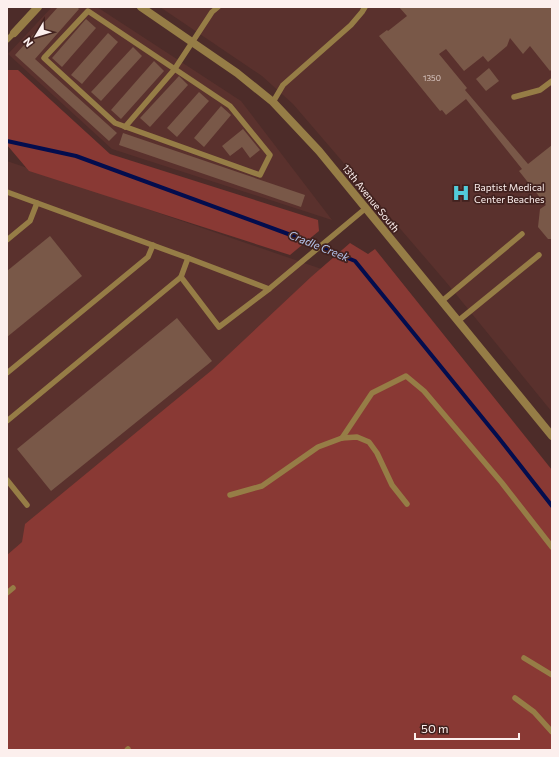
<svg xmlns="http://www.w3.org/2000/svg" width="559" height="757" font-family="Commissioner,sans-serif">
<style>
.built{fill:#5a312d}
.green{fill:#893934}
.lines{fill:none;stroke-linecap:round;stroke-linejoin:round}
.stream{stroke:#030d4e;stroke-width:4}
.building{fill:#795848}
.lane{stroke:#967d46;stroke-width:5.5}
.street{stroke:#967d46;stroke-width:8}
.labels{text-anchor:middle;stroke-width:3.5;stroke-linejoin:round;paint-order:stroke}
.number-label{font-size:8px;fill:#dbc9c4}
.poi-label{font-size:10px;fill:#fcefed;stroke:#42221f;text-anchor:start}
.street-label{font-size:10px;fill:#fcefed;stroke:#42221f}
.water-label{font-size:11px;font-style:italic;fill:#b4c5ed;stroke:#42221f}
</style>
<rect width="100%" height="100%" fill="#4d2c29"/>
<g class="built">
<polygon points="52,7 97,7 241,101 332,220 112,149 8,54"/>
<polygon points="160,7 552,7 552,412 446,282 293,104 262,76"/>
<polygon points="7,161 342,276 7,555"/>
</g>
<g class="green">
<polygon points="7,70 18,70 110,154 318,220 319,231 290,255 29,171 7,145"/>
<polygon points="350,243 368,254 375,249 552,470 552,750 7,750 7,555 22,542 25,524 212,370 311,277"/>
</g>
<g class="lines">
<polyline class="stream" points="7,141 76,156 299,238 355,261 498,437 552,506"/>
</g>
<g class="building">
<polygon points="58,7 77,7 79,9 35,59 117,133 109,141 15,55"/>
<polygon points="399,7 552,7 552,69 550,71 530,46 523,54 510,38 507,46 488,62 483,56 464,71 446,49 439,54 467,88 465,90 528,164 552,145 552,239 548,239 538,227 540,209 546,205 519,171 522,169 466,99 446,115 442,110 440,111 379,36 387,30 388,31 407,16"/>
<polygon points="86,19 96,28 62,67 52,58"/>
<polygon points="108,33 118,42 82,84 71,75"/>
<polygon points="133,47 142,56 101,101 91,92"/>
<polygon points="154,61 164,71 121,119 111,110"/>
<polygon points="489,68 499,81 486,91 476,79"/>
<polygon points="179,76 188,85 150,127 140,118"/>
<polygon points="199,92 209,101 177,137 167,128"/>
<polygon points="221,106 231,115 204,147 194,138"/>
<polygon points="243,129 260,150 250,158 242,147 230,156 222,146"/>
<polygon points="123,133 305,195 301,207 119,145"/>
<polygon points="50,236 82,276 7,337 7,271"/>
<polygon points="177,318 212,361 51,491 17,449"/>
</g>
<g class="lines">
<g class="lane">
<polygon points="88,11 230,106 270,155 260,175 115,123 44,58"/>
<polyline points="7,40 14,33"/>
<polyline points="514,97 540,90 552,81"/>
<polyline points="273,102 283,85 351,25 362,12 365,7"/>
<polyline points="125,127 174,70 212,12 218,7"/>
<polyline points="7,192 188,258 269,289 366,208"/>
<polyline points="7,240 30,221 37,203"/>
<polyline points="188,258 181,277 219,327 269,289"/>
<polyline points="442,301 522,234"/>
<polyline points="458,321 539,255"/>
<polyline points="7,373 148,257 153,245"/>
<polyline points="7,421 181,277"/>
<polyline points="342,438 372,393 406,376 424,391 502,483 552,547"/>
<polyline points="7,480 27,505"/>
<polyline points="230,495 262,486 318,447 342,438 357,437 369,442 377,453 392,485 407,504"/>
<polyline points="7,593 13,588"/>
<polyline points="524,658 552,675"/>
<polyline points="515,698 534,712 552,732"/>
<polyline points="127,750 128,749"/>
</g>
<g class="street">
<polyline points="141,7 237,73 273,102 319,151 552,436"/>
<polyline points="14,33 38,7"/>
</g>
</g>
<defs>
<g id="hospital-bare" transform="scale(1.38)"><path d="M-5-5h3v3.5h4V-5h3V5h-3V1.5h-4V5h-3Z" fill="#52cbd9" stroke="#42221f" stroke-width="2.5" paint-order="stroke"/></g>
</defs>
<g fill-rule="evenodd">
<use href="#hospital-bare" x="461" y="193"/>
</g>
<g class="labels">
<g class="number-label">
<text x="432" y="81">1350</text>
</g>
<g class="poi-label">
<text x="474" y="191">Baptist Medical<tspan x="474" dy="12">Center Beaches</tspan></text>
</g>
<g class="street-label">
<text transform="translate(371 198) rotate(51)" y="4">13th Avenue South</text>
</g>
<g class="water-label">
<text transform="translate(319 246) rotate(22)" y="4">Cradle Creek</text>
</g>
</g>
<rect width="559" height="757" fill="none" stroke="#fcefed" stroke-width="16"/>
<g transform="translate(36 36) rotate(232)" stroke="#42221f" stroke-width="3" paint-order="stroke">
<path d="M0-3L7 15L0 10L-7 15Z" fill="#fcefed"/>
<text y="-6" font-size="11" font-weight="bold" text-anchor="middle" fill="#fcefed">N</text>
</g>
<path d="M415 733v6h104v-6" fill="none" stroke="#fcefed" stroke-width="2"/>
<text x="421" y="733" font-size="12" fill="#fcefed" stroke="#42221f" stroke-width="3" paint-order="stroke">50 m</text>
</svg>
